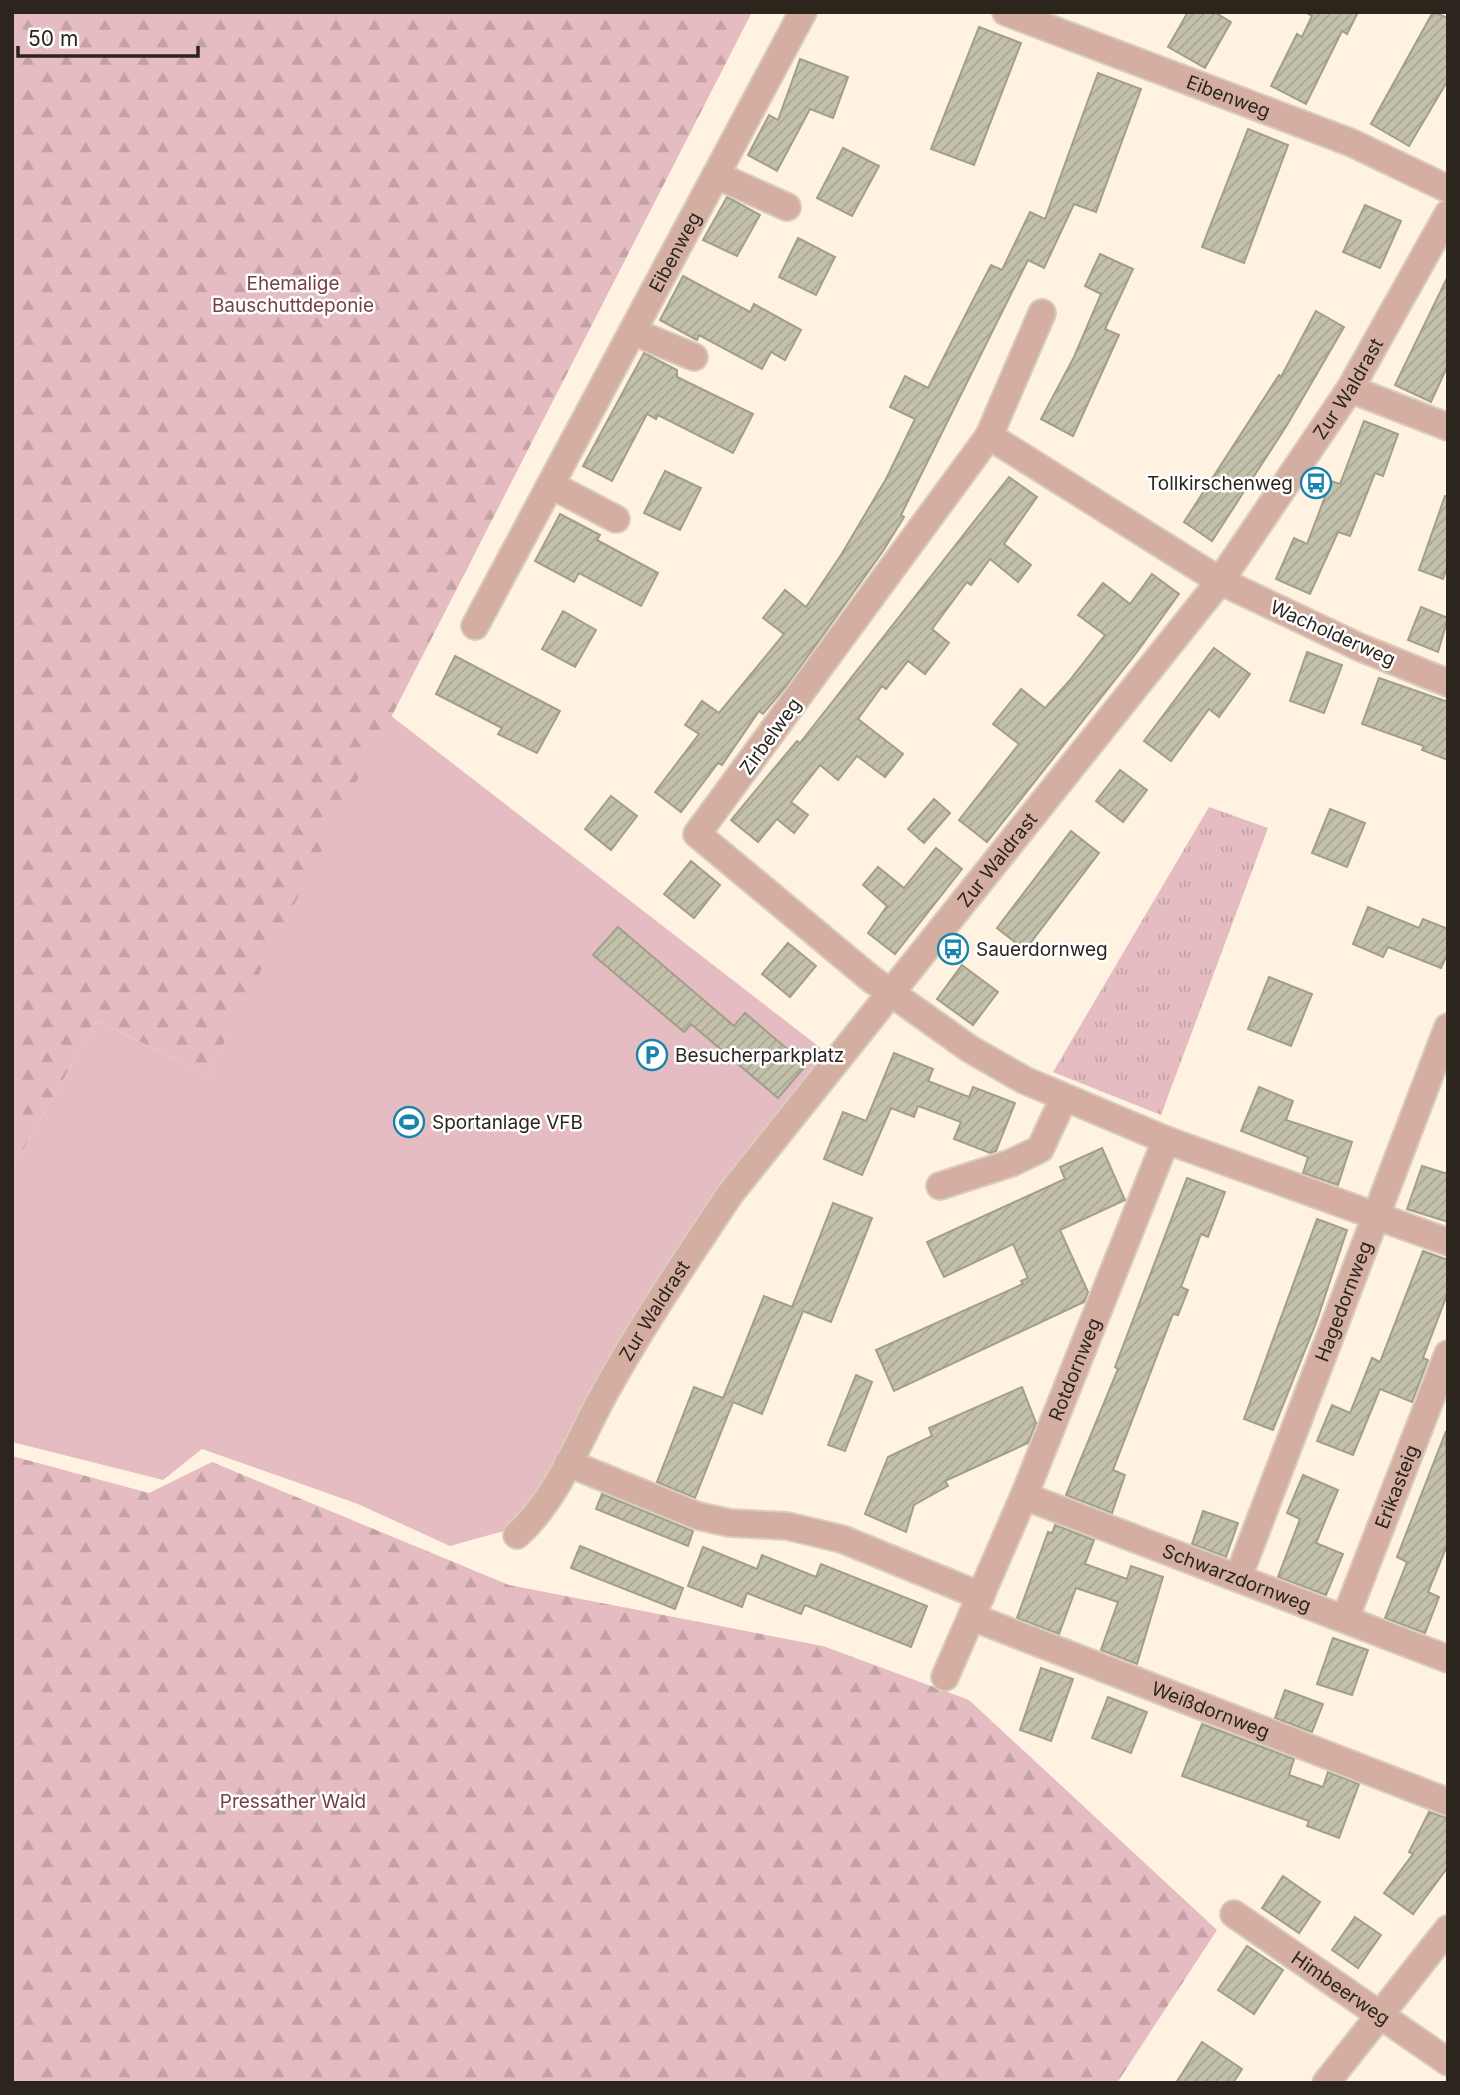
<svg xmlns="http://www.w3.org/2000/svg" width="1460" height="2095" font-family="Inter,sans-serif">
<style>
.forest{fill:url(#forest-firs)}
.park{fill:url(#park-tufts)}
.garden{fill:#e4bcc1}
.building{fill:url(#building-hatch);stroke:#a19f89;stroke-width:2}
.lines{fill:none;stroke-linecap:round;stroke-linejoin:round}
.street-casing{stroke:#d9cdbe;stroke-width:30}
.street{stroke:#d4afa1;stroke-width:26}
.labels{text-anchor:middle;stroke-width:5;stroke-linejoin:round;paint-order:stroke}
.street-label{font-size:19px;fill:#2b251d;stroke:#fff}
.park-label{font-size:19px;fill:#763f48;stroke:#fff}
.poi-label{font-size:19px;fill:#2b251d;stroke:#fff;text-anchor:start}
</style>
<defs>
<pattern id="forest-firs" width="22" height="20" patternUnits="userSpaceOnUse" patternTransform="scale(1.75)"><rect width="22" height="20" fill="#e4bcc1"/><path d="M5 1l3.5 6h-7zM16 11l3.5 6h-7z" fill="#c4a1a5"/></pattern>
<pattern id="park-tufts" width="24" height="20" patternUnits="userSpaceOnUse" patternTransform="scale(1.75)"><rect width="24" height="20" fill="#e4bcc1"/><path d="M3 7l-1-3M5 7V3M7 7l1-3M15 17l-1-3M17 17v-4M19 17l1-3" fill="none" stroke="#c4a1a5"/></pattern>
<pattern id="building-hatch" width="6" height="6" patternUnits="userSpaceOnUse" patternTransform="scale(1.75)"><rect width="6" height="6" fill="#c3c1aa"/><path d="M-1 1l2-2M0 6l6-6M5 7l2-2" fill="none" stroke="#a8a692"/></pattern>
</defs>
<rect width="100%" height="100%" fill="#fff2e1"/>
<g class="forest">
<polygon points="12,12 752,12 208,1075 97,1021 12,1169"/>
<polygon points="12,1456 149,1493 212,1462 509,1585 823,1646 969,1700 1217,1930 1117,2083 12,2083"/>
</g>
<polygon class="park" points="1209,807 1268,828 1161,1115 1053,1072"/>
<polygon class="garden" points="390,715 831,1056 518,1527 450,1546 358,1504 202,1449 163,1480 12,1442 12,1169 97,1021 208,1075"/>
<g class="building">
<polygon points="1188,12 1214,12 1231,22 1205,68 1168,47"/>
<polygon points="1305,12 1358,12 1347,34 1342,31 1306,104 1271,86 1297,34 1302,37 1312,16"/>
<polygon points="1433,12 1448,18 1448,80 1409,146 1371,124"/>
<polygon points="979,27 1021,43 974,165 931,149"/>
<polygon points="800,59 848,77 833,118 810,109 777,171 748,155 769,115 778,120"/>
<polygon points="1098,73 1141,89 1096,212 1074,204 1044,268 1028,260 901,515 904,517 883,551 788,684 763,714 759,711 722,765 718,763 681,812 655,792 699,734 685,725 702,701 719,713 784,634 763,618 785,590 806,607 841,555 886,479 915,419 890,407 905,376 928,388 991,265 1002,270 1030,212 1045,219"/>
<polygon points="1248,129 1288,145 1244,263 1202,247"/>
<polygon points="843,148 879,166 852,216 817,198"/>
<polygon points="727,197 760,215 737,256 703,240"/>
<polygon points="1365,205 1401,221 1380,268 1343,252"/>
<polygon points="798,238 835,257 816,295 779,277"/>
<polygon points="1100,254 1133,269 1105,329 1119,335 1073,436 1041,419 1074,357 1101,294 1085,286"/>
<polygon points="683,276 750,312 754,304 801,330 785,360 771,352 762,369 699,335 697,340 660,320"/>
<polygon points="1448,276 1448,365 1431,402 1395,385"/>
<polygon points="1316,311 1344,327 1287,425 1212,541 1184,522 1279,375 1281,377"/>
<polygon points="644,353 677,370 677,377 753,414 733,453 658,415 656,419 647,414 612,481 583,466"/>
<polygon points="1364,421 1398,434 1383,476 1375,473 1350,536 1338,532 1310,594 1276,579 1294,538 1307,544 1331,481 1340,484"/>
<polygon points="665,471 701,488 680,530 644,513"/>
<polygon points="1009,477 1037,497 1004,544 1031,565 1018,582 990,559 971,585 967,582 932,629 949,643 925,674 908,661 886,689 882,686 858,719 903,754 885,777 857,756 838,780 820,765 791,802 808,815 794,833 777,819 758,842 731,820 797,741 800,743"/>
<polygon points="1445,496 1448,497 1448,564 1443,579 1419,570"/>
<polygon points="560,514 600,535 597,540 658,573 641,606 579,573 574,582 535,561"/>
<polygon points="1152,574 1179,594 1137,652 987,842 959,820 1019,744 993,724 1021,689 1045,708 1070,680 1105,635 1078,615 1103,583 1130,604"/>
<polygon points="1421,607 1448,618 1438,652 1408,640"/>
<polygon points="563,611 596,630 575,667 542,649"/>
<polygon points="1214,648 1250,674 1219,717 1209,709 1171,761 1144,741"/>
<polygon points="1307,652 1342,665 1324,713 1290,701"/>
<polygon points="455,656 560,711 537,753 498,734 502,728 436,694"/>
<polygon points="1379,678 1448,702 1448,760 1422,750 1424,746 1362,724"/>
<polygon points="1120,770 1147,790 1123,822 1096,801"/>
<polygon points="611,796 637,816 611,850 585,829"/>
<polygon points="934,799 950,813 924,843 908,829"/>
<polygon points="1330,809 1365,823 1347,867 1312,853"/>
<polygon points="1071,831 1099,853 1025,950 997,928"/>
<polygon points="936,848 962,869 895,954 868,933 887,906 863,885 878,867 904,888"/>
<polygon points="691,861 720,885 694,918 664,894"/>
<polygon points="1368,907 1419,928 1423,919 1448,929 1448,952 1441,968 1388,947 1383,957 1353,944"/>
<polygon points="618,927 734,1026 745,1013 806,1065 778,1098 691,1024 684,1032 593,955"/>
<polygon points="788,943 816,966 790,997 762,974"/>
<polygon points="962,965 998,992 973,1025 937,999"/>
<polygon points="1269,977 1312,994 1291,1046 1248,1029"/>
<polygon points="894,1053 933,1069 928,1081 969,1097 973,1087 1015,1103 996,1151 990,1153 954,1139 961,1122 918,1106 914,1117 891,1108 862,1175 824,1159 843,1112 866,1121"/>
<polygon points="1259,1087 1293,1101 1286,1120 1352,1142 1338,1185 1303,1173 1308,1157 1241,1131"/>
<polygon points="1102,1148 1125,1200 1060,1230 1088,1292 1084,1302 894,1391 876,1350 1023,1284 1021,1281 1028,1278 1013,1244 944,1277 927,1242 1065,1179 1060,1167"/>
<polygon points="1422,1166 1448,1174 1448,1222 1407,1209"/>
<polygon points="1187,1178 1225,1192 1208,1237 1201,1234 1181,1287 1188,1290 1178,1315 1173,1314 1113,1470 1125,1475 1112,1513 1066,1495 1118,1369 1115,1367"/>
<polygon points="833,1203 872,1218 831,1322 803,1311 762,1414 733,1402 695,1498 657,1482 694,1387 723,1398 764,1296 792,1307"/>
<polygon points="1317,1219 1347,1230 1316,1323 1273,1430 1244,1419"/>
<polygon points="1423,1251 1448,1260 1448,1292 1423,1358 1428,1360 1412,1402 1380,1389 1353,1455 1317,1441 1332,1405 1350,1413 1372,1358 1380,1362"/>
<polygon points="856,1375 872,1382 845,1451 828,1445"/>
<polygon points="1022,1387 1036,1423 1028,1443 945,1481 948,1486 914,1505 906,1532 865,1514 888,1457 932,1436 929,1428"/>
<polygon points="1446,1431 1448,1543 1428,1592 1439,1597 1425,1633 1385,1618 1407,1562 1397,1557"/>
<polygon points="1303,1475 1338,1490 1316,1543 1343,1554 1326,1595 1278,1577 1300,1519 1287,1513"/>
<polygon points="602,1494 693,1531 688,1546 596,1509"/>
<polygon points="1203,1511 1238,1523 1226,1557 1192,1544"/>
<polygon points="1055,1525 1094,1540 1085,1564 1127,1579 1131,1566 1163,1577 1137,1664 1101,1650 1118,1602 1076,1588 1059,1634 1017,1618 1048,1532 1052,1533"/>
<polygon points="580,1546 683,1588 675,1609 571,1568"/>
<polygon points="703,1547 757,1569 762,1555 816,1577 821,1564 927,1606 911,1647 805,1605 801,1614 747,1593 742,1607 688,1586"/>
<polygon points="1333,1638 1368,1650 1352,1695 1317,1684"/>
<polygon points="1041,1668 1073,1679 1051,1741 1020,1730"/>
<polygon points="1285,1690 1323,1704 1312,1732 1275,1718"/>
<polygon points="1108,1697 1147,1712 1131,1753 1092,1738"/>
<polygon points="1202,1724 1294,1759 1289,1775 1323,1787 1328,1772 1359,1784 1339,1838 1307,1826 1309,1821 1182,1776"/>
<polygon points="1429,1812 1448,1818 1448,1867 1413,1914 1384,1893 1413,1854 1409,1852"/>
<polygon points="1283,1876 1320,1902 1299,1933 1262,1908"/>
<polygon points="1355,1917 1381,1935 1358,1968 1332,1950"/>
<polygon points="1247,1946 1283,1970 1254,2014 1218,1990"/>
<polygon points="1202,2042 1242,2069 1233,2083 1176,2083"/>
</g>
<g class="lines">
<g class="street-casing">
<g id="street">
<path id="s1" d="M 1006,12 L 1352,143 L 1448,189"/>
<polyline points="716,175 787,207"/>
<polyline points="634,332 694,357"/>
<polyline points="1350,389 1448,427"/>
<polyline points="989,436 1042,313"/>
<polyline points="551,485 616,519"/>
<path id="s2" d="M 475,626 L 803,12"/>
<polyline points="1448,683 1359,647 1220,581 989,436 697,834 870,978 970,1049 1024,1080 1166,1140 1448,1242"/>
<polyline points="940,1186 1011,1163 1040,1149 1064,1098"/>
<polyline points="568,1463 698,1516 730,1523 787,1526 842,1539 981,1596"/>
<path id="s3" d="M 1024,1496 L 1448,1659"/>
<path id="s4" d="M 517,1535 C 560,1496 580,1435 609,1385 C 646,1319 688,1257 730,1194 L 1220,581 L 1350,389 L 1448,214"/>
<path id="s5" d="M 1238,1578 L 1448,1027"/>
<path id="s6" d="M 972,1617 L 1448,1802"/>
<path id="s7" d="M 1345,1619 L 1448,1354"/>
<path id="s8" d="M 945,1677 L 1024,1496 L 1166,1140"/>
<path id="s9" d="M 1234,1914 L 1448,2062"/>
<polyline points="1326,2083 1448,1929"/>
</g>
</g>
<use href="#street" class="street"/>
</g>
<defs>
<g id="bus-ring" transform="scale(1.575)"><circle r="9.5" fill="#fff" stroke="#1884ac" stroke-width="1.5"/><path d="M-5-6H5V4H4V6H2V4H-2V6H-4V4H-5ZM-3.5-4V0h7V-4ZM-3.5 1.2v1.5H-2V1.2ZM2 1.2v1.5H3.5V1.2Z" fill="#1884ac"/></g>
<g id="parking-ring" transform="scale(1.575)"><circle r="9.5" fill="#fff" stroke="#1884ac" stroke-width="1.5"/><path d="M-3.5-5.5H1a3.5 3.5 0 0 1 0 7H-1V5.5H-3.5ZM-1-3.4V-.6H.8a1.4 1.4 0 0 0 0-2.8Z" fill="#1884ac"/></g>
<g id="stadium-ring" transform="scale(1.575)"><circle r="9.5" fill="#fff" stroke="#1884ac" stroke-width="1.5"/><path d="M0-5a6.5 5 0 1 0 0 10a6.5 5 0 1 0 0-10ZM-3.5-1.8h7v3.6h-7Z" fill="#1884ac"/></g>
</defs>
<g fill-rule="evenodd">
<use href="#bus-ring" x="1316" y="483"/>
<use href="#bus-ring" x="953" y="949"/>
<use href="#parking-ring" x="652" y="1055"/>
<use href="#stadium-ring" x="409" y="1122"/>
</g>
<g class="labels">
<g class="street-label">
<text dy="7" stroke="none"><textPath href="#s1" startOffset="238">Eibenweg</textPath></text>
<text dy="7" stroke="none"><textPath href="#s2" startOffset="424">Eibenweg</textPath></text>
<text dy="7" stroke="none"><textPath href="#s4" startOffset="1419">Zur Waldrast</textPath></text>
<text transform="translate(1333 633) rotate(24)" y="7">Wacholderweg</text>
<text transform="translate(770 736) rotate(-54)" y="7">Zirbelweg</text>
<text dy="7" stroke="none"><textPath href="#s4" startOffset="831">Zur Waldrast</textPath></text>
<text dy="7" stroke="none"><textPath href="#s5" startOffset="296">Hagedornweg</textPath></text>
<text dy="7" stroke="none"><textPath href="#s4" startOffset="264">Zur Waldrast</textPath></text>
<text dy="7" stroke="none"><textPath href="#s8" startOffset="334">Rotdornweg</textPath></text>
<text dy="7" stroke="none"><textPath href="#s7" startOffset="142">Erikasteig</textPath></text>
<text dy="7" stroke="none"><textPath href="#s3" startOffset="228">Schwarzdornweg</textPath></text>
<text dy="7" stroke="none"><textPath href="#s6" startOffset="256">Weißdornweg</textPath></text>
<text dy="7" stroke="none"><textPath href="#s9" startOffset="130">Himbeerweg</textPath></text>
</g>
<g class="park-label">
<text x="293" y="290">Ehemalige<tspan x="293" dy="22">Bauschuttdeponie</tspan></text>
<text x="293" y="1808">Pressather Wald</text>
</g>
<g class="poi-label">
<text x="1293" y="490" text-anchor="end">Tollkirschenweg</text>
<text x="976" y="956">Sauerdornweg</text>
<text x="675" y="1062">Besucherparkplatz</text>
<text x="432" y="1129">Sportanlage VFB</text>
</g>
</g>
<rect width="1460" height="2095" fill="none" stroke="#2b251d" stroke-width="28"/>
<path d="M18 46v10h180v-10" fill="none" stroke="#2b251d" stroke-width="3.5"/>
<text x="28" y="46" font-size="21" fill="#2b251d" stroke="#ffffff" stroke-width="5" paint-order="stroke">50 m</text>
</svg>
